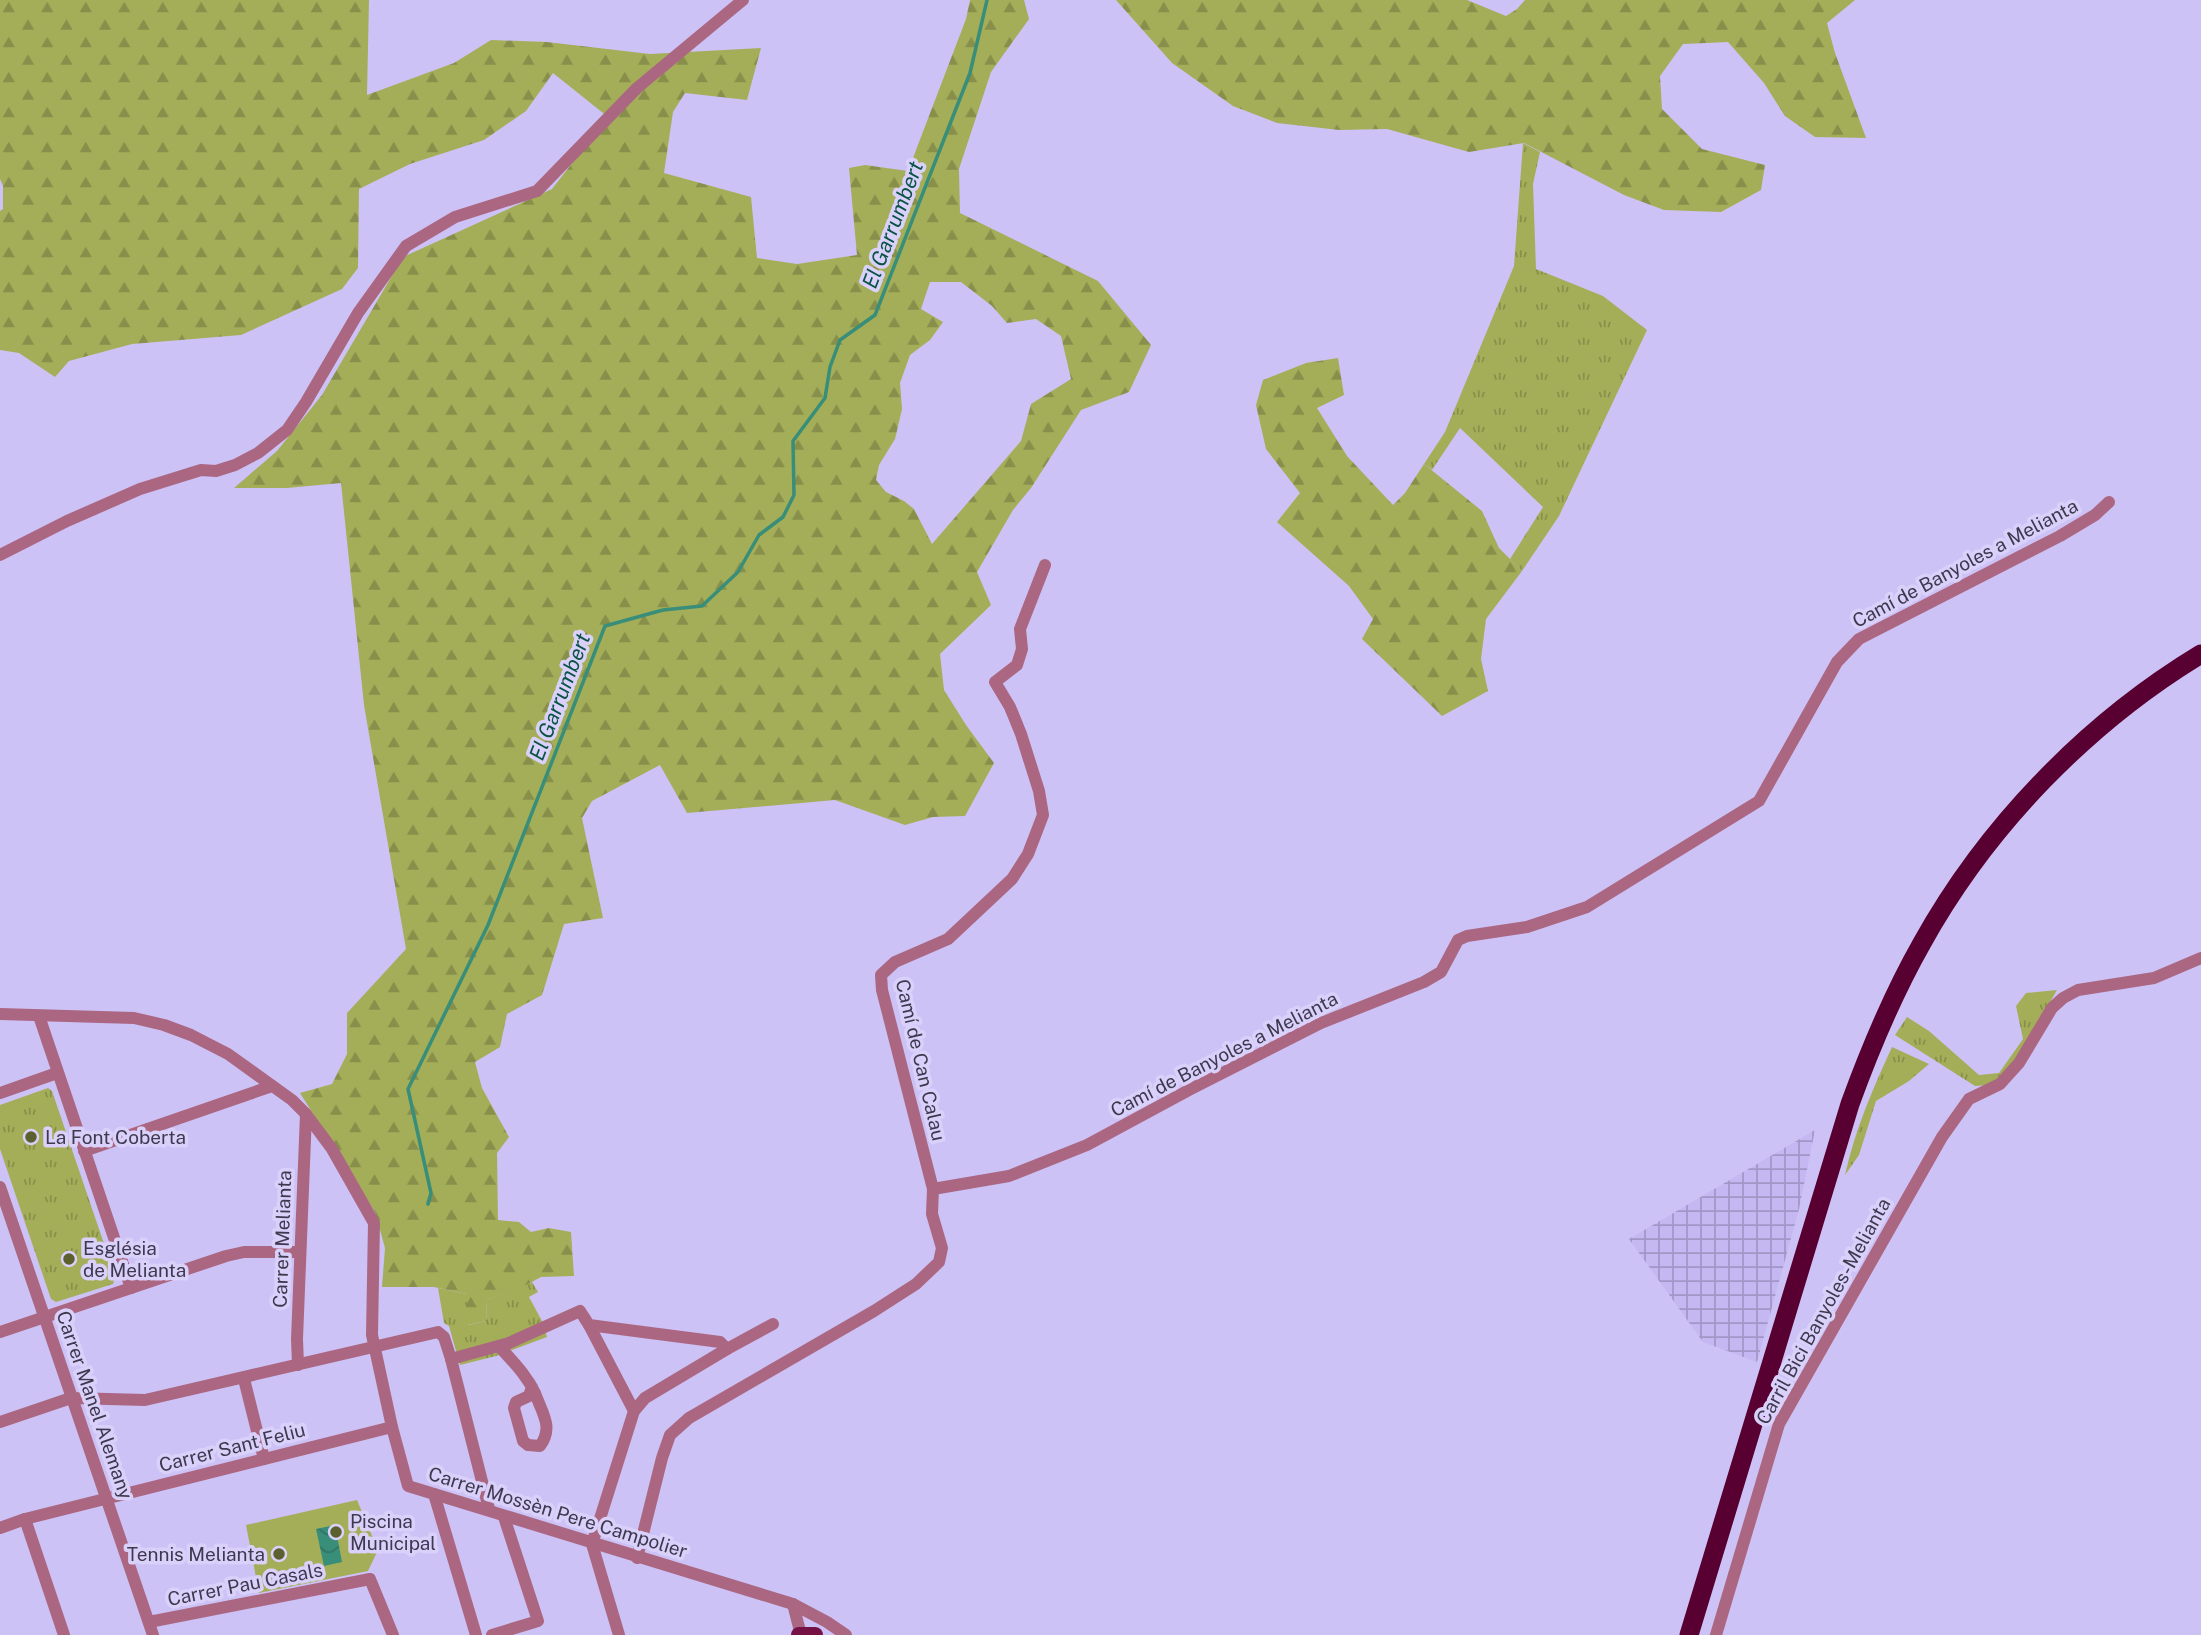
<svg xmlns="http://www.w3.org/2000/svg" width="2201" height="1635" font-family="'Public Sans',sans-serif">
<style>
.industrial{fill:url(#industrial-grid)}
.grass{fill:url(#grass-tufts)}
.forest{fill:url(#forest-firs);fill-rule:evenodd}
.pitch{fill:#a4ae58}
.water{fill:url(#water-waves)}
.lines{fill:none;stroke-linecap:round;stroke-linejoin:round}
.stream{stroke:#388e79;stroke-width:3.5}
.minor{stroke:#ab6782;stroke-width:12}
.major{stroke:#761146;stroke-width:16}
.highway{stroke:#570031;stroke-width:19}
.poi-dot{fill:#5a602e;stroke:#dad1fb;stroke-width:2.5}
.labels{text-anchor:middle;stroke-width:7;stroke-linejoin:round;paint-order:stroke}
.street-label{font-size:19px;fill:#3e394e;stroke:#dad1fb}
.poi-label{font-size:19px;fill:#3e394e;stroke:#dad1fb;text-anchor:start}
.water-label{font-size:21px;font-style:italic;fill:#0a5344;stroke:#dad1fb}
</style>
<defs>
<pattern id="industrial-grid" width="8" height="8" patternUnits="userSpaceOnUse" patternTransform="scale(1.75)"><rect width="8" height="8" fill="#c5b7f2"/><path d="M0 4h8M4 0v8" fill="none" stroke="#a196c6"/></pattern>
<pattern id="grass-tufts" width="24" height="20" patternUnits="userSpaceOnUse" patternTransform="scale(1.75)"><rect width="24" height="20" fill="#a4ae58"/><path d="M3 7l-1-3M5 7V3M7 7l1-3M15 17l-1-3M17 17v-4M19 17l1-3" fill="none" stroke="#878f4b"/></pattern>
<pattern id="forest-firs" width="22" height="20" patternUnits="userSpaceOnUse" patternTransform="scale(1.75)"><rect width="22" height="20" fill="#a4ae58"/><path d="M5 1l3.5 6h-7zM16 11l3.5 6h-7z" fill="#878f4b"/></pattern>
<pattern id="water-waves" width="16" height="10" patternUnits="userSpaceOnUse" patternTransform="scale(1.75)"><rect width="16" height="10" fill="#388e79"/><path d="M0 5q4-4 8 0t8 0" fill="none" stroke="#317565"/></pattern>
</defs>
<rect width="100%" height="100%" fill="#cdc2f6"/>
<polygon class="industrial" points="1815,1130 1799,1209 1757,1362 1703,1342 1629,1239"/>
<g class="grass">
<polygon points="1523,143 1540,152 1533,184 1536,269 1603,296 1647,330 1559,516 1522,571 1510,559 1543,507 1460,428 1432,470 1424,464 1445,432 1514,266"/>
<polygon points="2057,990 2013,1067 1993,1085 1975,1086 1895,1035 1907,1017 1929,1031 1979,1075 1999,1073 2023,1039 2016,1006 2026,993"/>
<path d="M 1892,1047 L 1929,1064 L 1909,1081 L 1876,1101 L 1859,1155 L 1845,1175 C 1855,1130 1873,1088 1892,1047 Z"/>
<polygon points="48,1088 52,1091 115,1276 113,1284 56,1302 51,1299 0,1149 0,1105"/>
<polygon points="532,1282 538,1292 529,1297 542,1321 547,1337 496,1356 460,1365 449,1326 444,1323 438,1288 467,1294 468,1325 486,1321 487,1300"/>
</g>
<g class="forest">
<path d="M 0,0 L 369,0 L 367,95 L 454,63 L 491,40 L 547,42 L 650,54 L 761,48 L 747,100 L 685,93 L 673,112 L 664,173 L 751,197 L 757,258 L 797,264 L 857,255 L 849,168 L 865,165 L 908,171 L 966,19 L 970,0 L 1024,0 L 1029,19 L 991,72 L 959,169 L 960,213 L 1098,281 L 1151,345 L 1129,392 L 1081,410 L 1031,488 L 1013,510 L 977,572 L 991,605 L 940,654 L 944,690 L 966,725 L 994,763 L 965,816 L 933,817 L 905,825 L 835,800 L 687,813 L 660,765 L 592,801 L 582,818 L 603,918 L 564,924 L 542,995 L 507,1014 L 500,1047 L 475,1062 L 482,1088 L 509,1137 L 497,1153 L 498,1220 L 519,1222 L 531,1232 L 549,1228 L 571,1232 L 574,1276 L 541,1277 L 526,1285 L 487,1300 L 486,1321 L 467,1325 L 467,1294 L 434,1287 L 382,1287 L 385,1248 L 375,1212 L 300,1093 L 332,1084 L 347,1054 L 347,1013 L 406,949 L 364,705 L 341,483 L 287,488 L 234,488 L 277,451 L 322,395 L 403,257 L 552,189 L 608,117 L 553,73 L 526,111 L 484,140 L 410,164 L 359,189 L 358,268 L 342,289 L 241,335 L 132,344 L 69,361 L 55,377 L 19,353 L 0,350 L 0,211 L 3,209 L 3,186 L 0,179 ZM 930,282 L 961,282 L 992,306 L 1007,323 L 1036,319 L 1061,336 L 1071,379 L 1031,404 L 1021,441 L 932,544 L 914,509 L 904,501 L 886,492 L 876,480 L 879,465 L 895,439 L 902,409 L 900,383 L 910,355 L 930,340 L 943,322 L 921,309 Z"/>
<polygon points="1116,0 1467,0 1506,16 1517,9 1525,0 1855,0 1827,23 1835,53 1866,138 1815,137 1785,116 1764,83 1728,42 1683,44 1660,76 1662,109 1702,149 1765,165 1761,190 1721,212 1664,210 1624,195 1524,143 1469,152 1387,129 1339,130 1277,123 1233,106 1172,63"/>
<polygon points="1338,358 1344,395 1317,408 1347,456 1393,505 1405,493 1424,464 1482,511 1499,548 1522,571 1486,619 1481,659 1488,691 1442,716 1362,639 1373,619 1349,586 1277,522 1300,493 1266,449 1256,405 1263,380 1306,363"/>
</g>
<polygon class="pitch" points="357,1500 378,1550 368,1571 259,1593 246,1525"/>
<polygon class="water" points="335,1525 342,1562 324,1566 316,1529"/>
<g class="lines">
<polyline class="stream" points="428,1204 431,1193 408,1089 488,925 605,626 663,610 702,606 738,572 759,535 783,517 794,495 793,441 825,398 830,367 840,340 875,315 970,73 987,0"/>
<g class="minor">
<polyline points="0,555 67,521 140,489 201,470 216,471 235,465 258,453 287,430 306,402 358,313 406,246 455,217 537,191 637,88 743,0"/>
<polyline points="0,1014 134,1018 164,1025 191,1035 228,1054 292,1100 306,1114 332,1149 374,1223 372,1335 392,1427 408,1486 793,1604 827,1622 846,1635"/>
<polyline points="39,1016 131,1288"/>
<polyline points="0,1093 57,1073"/>
<polyline points="84,1151 272,1086"/>
<polyline points="0,1187 153,1635"/>
<polyline points="933,1189 1009,1176 1087,1145 1189,1090 1321,1023 1424,982 1441,972 1458,940 1467,936 1527,927 1587,907 1759,801 1837,662 1859,639 2060,536 2095,515 2109,502"/>
<polyline points="589,1325 634,1411"/>
<polyline points="0,1332 226,1256 244,1252 300,1252"/>
<path d="M 499,1346 C 512,1361 526,1374 535,1393 C 542,1413 554,1427 540,1446 L 528,1445 L 523,1441 L 514,1408 L 516,1402 L 529,1396 L 532,1387"/>
<polyline points="451,1359 509,1343 580,1311 589,1325 720,1342 727,1349"/>
<polyline points="298,1365 297,1339 306,1114"/>
<polyline points="244,1379 264,1459"/>
<polyline points="0,1422 71,1398 145,1400 438,1332 444,1337 451,1359 489,1509"/>
<polyline points="434,1494 476,1635"/>
<polyline points="25,1519 64,1635"/>
<polyline points="0,1528 25,1519 392,1427"/>
<polyline points="637,1558 662,1458 670,1435 689,1418 874,1311 916,1284 939,1262 942,1248 932,1214 933,1189 882,990 881,975 895,962 948,939 1012,879 1028,854 1043,815 1039,791 1021,734 1010,707 995,682 1017,665 1022,649 1020,629 1045,565"/>
<polyline points="793,1604 801,1635"/>
<polyline points="149,1622 370,1579 393,1635"/>
<polyline points="492,1635 538,1621 504,1517"/>
<polyline points="619,1635 592,1544 634,1411 645,1398 727,1349 773,1324"/>
<polyline points="1716,1635 1779,1424 1942,1137 1969,1099 2000,1084 2019,1063 2052,1008 2063,998 2078,990 2154,978 2201,958"/>
</g>
<polyline class="major" points="799,1635 815,1635"/>
<path class="highway" d="M 1689,1635 L 1850,1104 C 1870,1049 1893,994 1922,943 C 1987,826 2087,723 2201,654"/>
</g>
<g class="poi-dot">
<circle cx="31" cy="1137" r="7"/>
<circle cx="69" cy="1259" r="7"/>
<circle cx="336" cy="1532" r="7"/>
<circle cx="279" cy="1554" r="7"/>
</g>
<g class="labels">
<g class="street-label">
<text transform="translate(1965 563) rotate(-28)" y="7">Camí de Banyoles a Melianta</text>
<text transform="translate(1224 1054) rotate(-27)" y="7">Camí de Banyoles a Melianta</text>
<text transform="translate(921 1060) rotate(77)" y="7">Camí de Can Calau</text>
<text transform="translate(282 1239) rotate(-88)" y="7">Carrer Melianta</text>
<text transform="translate(1823 1311) rotate(-61)" y="7">Carril Bici Banyoles-Melianta</text>
<text transform="translate(95 1405) rotate(71)" y="7">Carrer Manel Alemany</text>
<text transform="translate(232 1447) rotate(-14)" y="7">Carrer Sant Feliu</text>
<text transform="translate(558 1512) rotate(17)" y="7">Carrer Mossèn Pere Campolier</text>
<text transform="translate(245 1584) rotate(-11)" y="7">Carrer Pau Casals</text>
</g>
<g class="poi-label">
<text x="45" y="1144">La Font Coberta</text>
<text x="83" y="1255">Església<tspan x="83" dy="22">de Melianta</tspan></text>
<text x="350" y="1528">Piscina<tspan x="350" dy="22">Municipal</tspan></text>
<text x="265" y="1561" text-anchor="end">Tennis Melianta</text>
</g>
<g class="water-label">
<text transform="translate(893 225) rotate(-69)" y="7">El Garrumbert</text>
<text transform="translate(560 697) rotate(-69)" y="7">El Garrumbert</text>
</g>
</g>
</svg>
